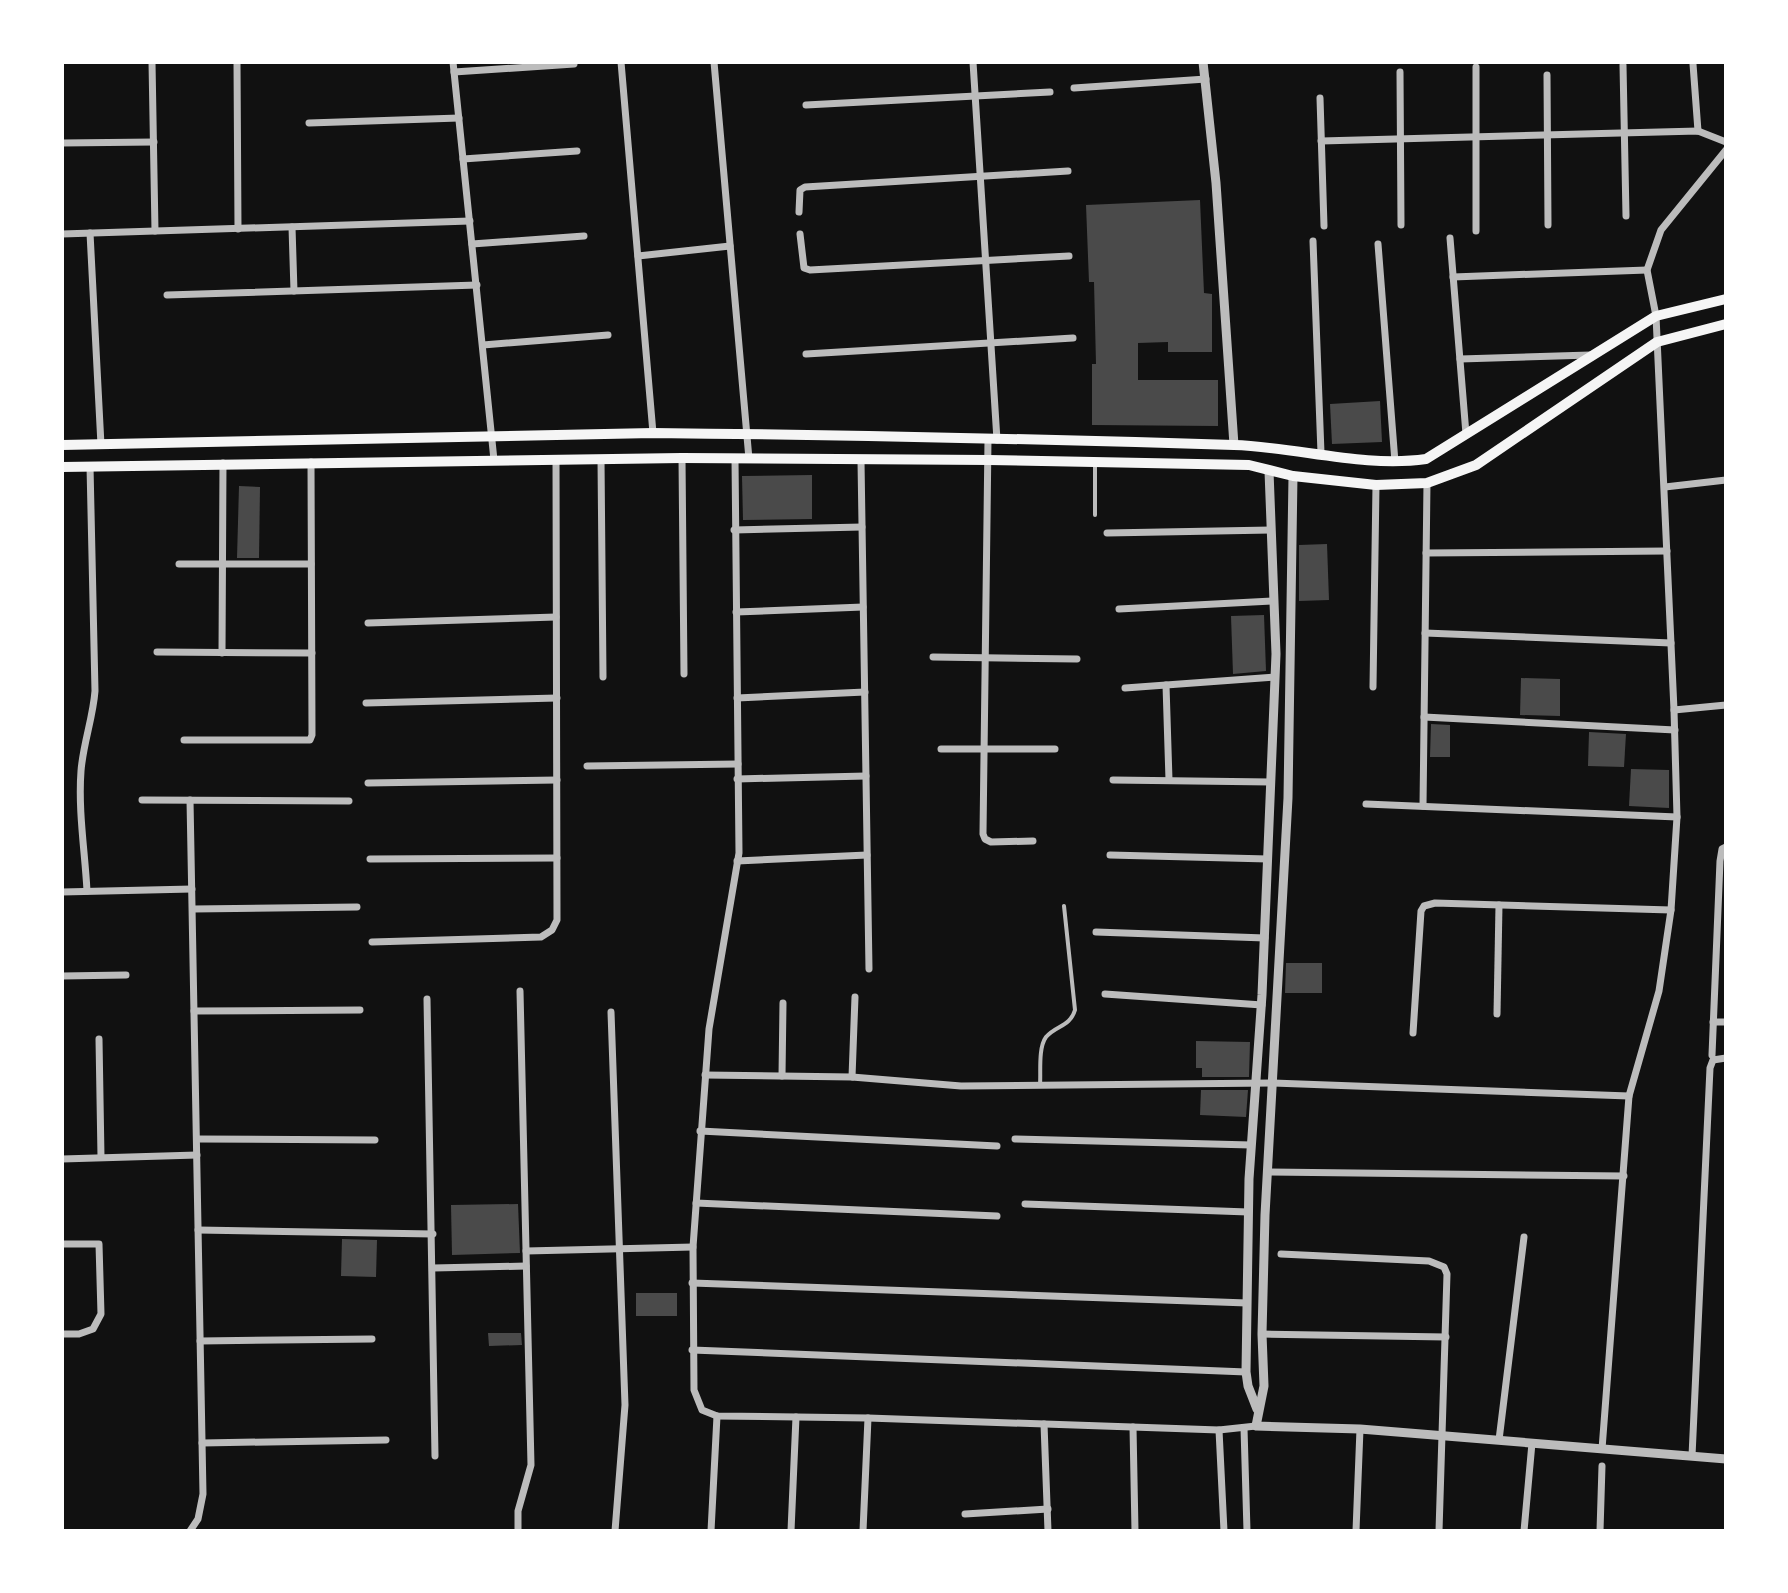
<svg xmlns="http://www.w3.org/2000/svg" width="1788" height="1593" font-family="Lato,sans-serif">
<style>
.building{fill:#4a4a4a}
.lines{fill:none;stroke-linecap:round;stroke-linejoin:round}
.service{stroke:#bcbcbc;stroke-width:4}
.minor{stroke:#bcbcbc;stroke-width:7}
.tertiary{stroke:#bcbcbc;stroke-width:9}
.secondary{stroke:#f5f5f5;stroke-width:10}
</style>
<rect width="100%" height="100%" fill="#111"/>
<g class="building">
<polygon points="1200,200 1204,293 1212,294 1212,352 1168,352 1168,342 1138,343 1138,380 1218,380 1218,426 1092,425 1092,364 1096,364 1094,282 1089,282 1086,205"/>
<polygon points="1380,401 1382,442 1332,444 1330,404"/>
<polygon points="812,475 812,519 743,520 742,476"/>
<polygon points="239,486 260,487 259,558 237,558"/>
<polygon points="1327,544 1329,600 1299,601 1299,545"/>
<polygon points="1264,615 1266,671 1233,674 1231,616"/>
<polygon points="1521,678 1560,679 1560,716 1520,715"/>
<polygon points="1431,724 1450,725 1450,757 1430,757"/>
<polygon points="1589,732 1626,734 1624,767 1588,766"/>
<polygon points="1631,769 1669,770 1669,808 1629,806"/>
<polygon points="1286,963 1322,963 1322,993 1285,993"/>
<polygon points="1196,1041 1250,1042 1249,1077 1202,1077 1202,1068 1196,1068"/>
<polygon points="1201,1090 1248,1090 1246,1117 1200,1115"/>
<polygon points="518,1204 520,1253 452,1255 451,1205"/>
<polygon points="342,1239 377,1240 376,1277 341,1276"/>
<rect x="636" y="1293" width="41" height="23"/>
<polygon points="488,1333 521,1333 522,1345 489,1346"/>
</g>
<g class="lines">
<g class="service">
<polyline points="1095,465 1095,515"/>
<path d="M 1040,1085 C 1041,1072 1038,1048 1046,1037 C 1056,1025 1070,1027 1075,1010 L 1064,906"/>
</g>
<g class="minor">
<polyline points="152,62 155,231"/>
<polyline points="237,62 238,229"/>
<polyline points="453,62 494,460"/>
<polyline points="621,62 653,433"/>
<polyline points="714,62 749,459"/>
<polyline points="973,62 997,440"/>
<polyline points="1693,64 1698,131"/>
<polyline points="1623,65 1626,216"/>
<polyline points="454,72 574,64"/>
<polyline points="1400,72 1401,225"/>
<polyline points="1547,75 1548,225"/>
<polyline points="1074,88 1206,79"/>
<polyline points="1320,98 1324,226"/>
<polyline points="806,105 1050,92"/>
<polyline points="309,123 459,118"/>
<polyline points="1321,141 1698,131 1726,142"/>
<polyline points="62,143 154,142"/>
<polyline points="1726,150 1661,230 1647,270 1656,316 1674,710 1726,705"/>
<polyline points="463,159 577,151"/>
<polyline points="799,212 800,190 805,187 1068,171"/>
<polyline points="292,227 294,291"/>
<polyline points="1476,231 1476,67"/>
<polyline points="90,233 101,445"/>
<polyline points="62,234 470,221"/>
<polyline points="800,234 804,268 810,270 1069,256"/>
<polyline points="1450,238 1466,434"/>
<polyline points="1313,241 1321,453"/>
<polyline points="472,244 584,236"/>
<polyline points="1378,244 1395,462"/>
<polyline points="638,256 730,246"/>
<polyline points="1453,277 1647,270"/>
<polyline points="167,295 477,285"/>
<polyline points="483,345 608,335"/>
<polyline points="806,354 1073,338"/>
<polyline points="1460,359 1590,355"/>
<polyline points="988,440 983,834 985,839 991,842 1033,841"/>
<polyline points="682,458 684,674"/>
<polyline points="601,459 603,677"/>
<polyline points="735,459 739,853 709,1029 693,1247 694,1390 702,1410 717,1416 868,1418 1219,1430 1256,1426"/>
<polyline points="861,461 869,969"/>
<polyline points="1665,487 1726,480"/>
<polyline points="734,530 862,527"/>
<polyline points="1107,533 1271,530"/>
<polyline points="1426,553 1667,551"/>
<polyline points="179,564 311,564"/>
<polyline points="1119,609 1274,601"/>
<polyline points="736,612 863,607"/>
<polyline points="368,623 556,617"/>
<polyline points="1425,633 1671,643"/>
<polyline points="157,652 312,653"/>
<polyline points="222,653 223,463"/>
<polyline points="933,657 1077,659"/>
<polyline points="1166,685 1169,780"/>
<polyline points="1373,687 1376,485"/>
<polyline points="1125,688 1275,677"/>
<polyline points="737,698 865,692"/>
<polyline points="366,703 557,698"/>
<polyline points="1424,717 1675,730"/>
<polyline points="184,740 310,740 312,735 311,462"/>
<polyline points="941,749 1055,749"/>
<polyline points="587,766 738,764"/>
<polyline points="737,779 866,776"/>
<polyline points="1113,780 1271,782"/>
<polyline points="368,783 557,780"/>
<polyline points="142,800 349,801"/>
<polyline points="190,800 203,1494 198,1519 190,1531"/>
<polyline points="1366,804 1677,817"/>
<polyline points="1423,806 1427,483"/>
<polyline points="1110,855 1268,859"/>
<polyline points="370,859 557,858"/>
<polyline points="737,861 867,855"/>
<path d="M 87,891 C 85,852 78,811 81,771 C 83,744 93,718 95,691 L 90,466"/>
<polyline points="62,892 192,889"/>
<polyline points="193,909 357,907"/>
<polyline points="1096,932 1265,938"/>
<polyline points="372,942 541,937 552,930 557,920 556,459"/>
<polyline points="62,976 126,975"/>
<polyline points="1105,994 1262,1005"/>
<polyline points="427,999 435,1456"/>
<polyline points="194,1011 360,1010"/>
<polyline points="611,1012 625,1405 615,1531"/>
<polyline points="1497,1014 1499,905"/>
<polyline points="1713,1022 1726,1022"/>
<polyline points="1413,1033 1421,911 1424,906 1435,903 1671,910"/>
<polyline points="99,1039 101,1157"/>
<polyline points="1712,1055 1720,861 1722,849 1726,847"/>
<polyline points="705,1075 852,1077 961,1086 1273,1083 1629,1096"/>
<polyline points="782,1076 783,1003"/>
<polyline points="852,1077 855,997"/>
<polyline points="700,1131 997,1146"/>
<polyline points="197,1139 375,1140"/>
<polyline points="1015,1139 1251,1145"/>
<polyline points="62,1159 197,1155"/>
<polyline points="1268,1172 1624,1176"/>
<polyline points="696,1203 997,1216"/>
<polyline points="1025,1204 1248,1212"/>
<polyline points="198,1230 433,1234"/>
<polyline points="62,1244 99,1244 101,1314 93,1329 79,1334 62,1334"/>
<polyline points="526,1251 693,1247"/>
<polyline points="1281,1254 1429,1261 1444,1267 1447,1274 1439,1531"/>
<polyline points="433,1268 526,1266"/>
<polyline points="692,1283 1247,1303"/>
<polyline points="1262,1334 1446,1337"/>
<polyline points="200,1341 372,1339"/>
<polyline points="692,1350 1246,1372"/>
<polyline points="1044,1424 1048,1531"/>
<polyline points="1133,1427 1135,1531"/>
<polyline points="1244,1428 1247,1531"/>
<polyline points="1219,1430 1224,1531"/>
<polyline points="1499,1440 1524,1237"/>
<polyline points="202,1443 386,1440"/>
<polyline points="1602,1449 1629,1096 1659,991 1671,910 1677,817 1674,710"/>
<polyline points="1692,1456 1710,1068 1713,1060 1726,1058"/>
<polyline points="965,1514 1048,1509"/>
<polyline points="518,1531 518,1511 531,1465 520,991"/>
<polyline points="711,1531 717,1416"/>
<polyline points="791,1531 796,1417"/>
<polyline points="863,1531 868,1418"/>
<polyline points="1356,1531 1360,1429"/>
<polyline points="1524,1531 1532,1443"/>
<polyline points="1600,1531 1602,1466"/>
</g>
<g class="tertiary">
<polyline points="1203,62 1216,183 1234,445"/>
<polyline points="1293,476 1288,798 1265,1215 1262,1334 1264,1386 1256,1426 1360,1429 1726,1459"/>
<polyline points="1257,1409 1248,1386 1246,1372 1249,1179 1262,995 1276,654 1269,471"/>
</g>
<g class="secondary">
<path d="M 62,445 L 653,433 C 847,435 1040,439 1234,445 C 1297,447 1364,468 1426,459 L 1656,316 L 1726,299"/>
<polyline points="62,467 682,458 989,460 1249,465 1293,476 1376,485 1427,483 1476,465 1657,342 1726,324"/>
</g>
</g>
<rect width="1788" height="1593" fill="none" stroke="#ffffff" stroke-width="128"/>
</svg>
